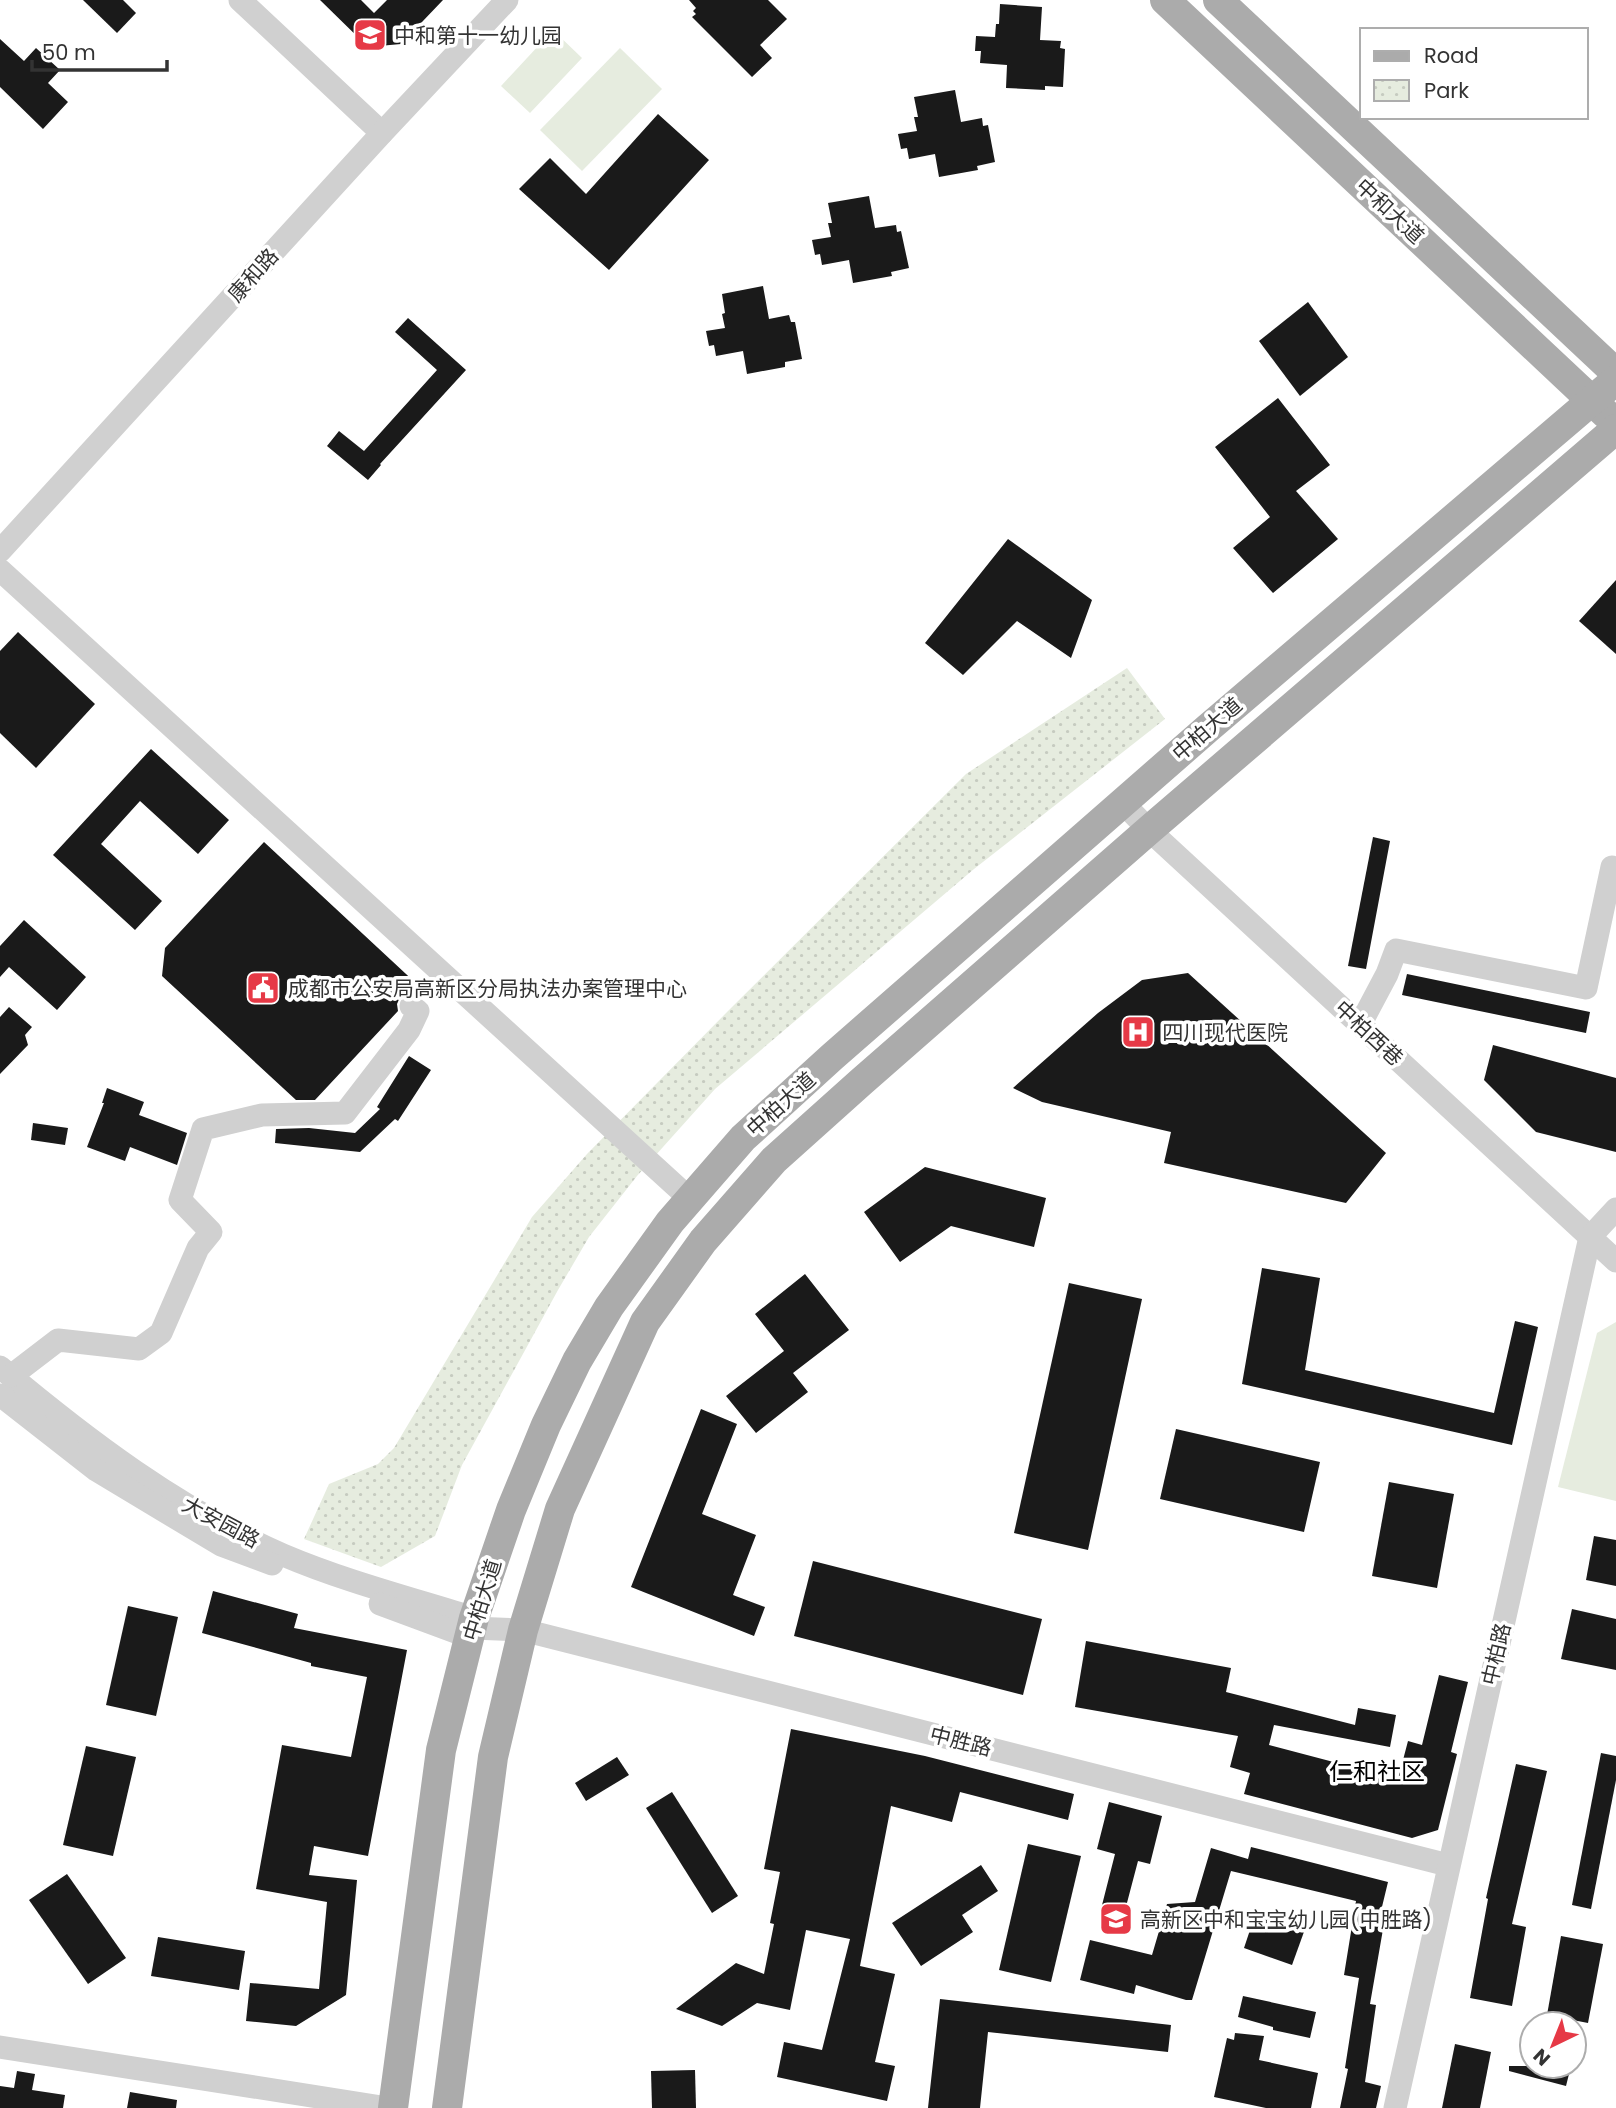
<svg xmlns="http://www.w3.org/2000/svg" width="1616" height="2108" viewBox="0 0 1616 2108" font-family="Poppins,'Noto Sans SC',sans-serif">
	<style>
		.green { fill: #e6ecdf }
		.park { fill: url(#park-dots) }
		.building { fill: #1a1a1a }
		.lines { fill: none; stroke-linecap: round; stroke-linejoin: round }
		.minor { stroke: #d0d0d0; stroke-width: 23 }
		.major { stroke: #ababab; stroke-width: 30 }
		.labels { text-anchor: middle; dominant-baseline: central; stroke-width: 7; stroke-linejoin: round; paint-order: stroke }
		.poi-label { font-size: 21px; fill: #333; stroke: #fff; text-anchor: start }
		.street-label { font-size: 21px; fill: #333; stroke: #fff }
		.quarter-label { font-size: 24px; fill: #000; stroke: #fff }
	</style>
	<defs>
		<pattern id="park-dots" width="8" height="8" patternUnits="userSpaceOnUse" patternTransform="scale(1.75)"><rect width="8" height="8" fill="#e6ecdf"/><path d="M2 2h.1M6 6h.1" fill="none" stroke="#c6cbc0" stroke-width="1.8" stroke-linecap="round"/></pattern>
	</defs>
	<rect width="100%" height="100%" fill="#fff"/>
	<g class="green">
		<path d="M553,30L582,58L530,113L501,86Z"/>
		<path d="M620,48L662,89L582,171L540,130Z"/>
		<path d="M1616,1322V1501L1558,1487L1597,1333Z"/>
	</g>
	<path class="park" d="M1127,668L1165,719L974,869L715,1089L637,1176L589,1237L558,1290L462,1465L435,1536L381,1567L304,1539L329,1484L378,1464L394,1448L532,1217L587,1154L729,1010L966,774Z"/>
	<g class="building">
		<path d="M83,0H123L136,13L117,33Z"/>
		<path d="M320,0H361L374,13L387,0H443L401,44L368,47Z"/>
		<path d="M689,0H768L787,19L760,45L772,58L752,77L692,17L696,14L693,11L696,8Z"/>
		<path d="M1000,4L1042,7L1040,40L1061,41L1060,48L1065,49L1063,87L1045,86V90L1006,88L1007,65L980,63L981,51H975L976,36L995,37L996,24H999Z"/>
		<path d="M0,39L24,61L36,48L60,70L48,83L68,102L43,129L0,87Z"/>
		<path d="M955,90L961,122L982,118L983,126L988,125L995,162L977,166L978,170L939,177L935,154L909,159L907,148L901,149L898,134L917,131L914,117H918L914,97Z"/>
		<path d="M658,114L709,160L609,270L519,189L550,158L586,194Z"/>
		<path d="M869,196L875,228L896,225L897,232L901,231L909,268L891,272L892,276L853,283L849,260L822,265L820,254L815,255L812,240L831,237L828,223H832L828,203Z"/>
		<path d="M763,286L769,319L789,315L791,322H795L802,359L785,362V367L747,374L743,351L716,356L714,345L709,346L706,331L725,328L722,314L725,313L722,294Z"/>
		<path d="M1308,302L1348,357L1300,396L1259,341Z"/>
		<path d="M408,318L466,370L380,464L381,465L368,480L327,446L339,431L364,451L437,370L395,332Z"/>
		<path d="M1278,398L1330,465L1296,491L1338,539L1273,593L1233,548L1270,517L1215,447Z"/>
		<path d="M1008,539L1092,600L1071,658L1017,621L963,675L925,643Z"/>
		<path d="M1616,580V654L1579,621Z"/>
		<path d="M18,632L95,704L36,768L0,733V651Z"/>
		<path d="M151,749L229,820L198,854L140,801L101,844L162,901L135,930L53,855Z"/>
		<path d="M1373,837L1390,841L1366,969L1348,966Z"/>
		<path d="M264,842L420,987L415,993H406L400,997L397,1004L398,1011L315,1100H296L162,976L165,948Z"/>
		<path d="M24,920L86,977L57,1010L9,967L0,977V946Z"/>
		<path d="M1188,973L1386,1153L1346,1203L1164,1163L1171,1132L1042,1102L1013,1088L1098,1013L1142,980Z"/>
		<path d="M1407,974L1590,1012L1586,1033L1402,995Z"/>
		<path d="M9,1007L32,1027L25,1035L28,1045L0,1074V1017Z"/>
		<path d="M1493,1045L1616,1078V1152L1536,1132L1484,1080Z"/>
		<path d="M409,1056L431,1070L398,1121L395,1119L360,1152L275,1143L276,1129L309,1128L355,1133L380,1109L377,1107Z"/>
		<path d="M107,1088L144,1102L139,1115L187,1133L177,1165L130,1147L125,1161L87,1147L104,1103H102Z"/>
		<path d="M33,1123L68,1128L65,1145L31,1140Z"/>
		<path d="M925,1167L1046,1198L1034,1247L951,1226L900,1262L864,1212Z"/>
		<path d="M1262,1268L1320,1278L1305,1370L1494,1413L1515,1321L1538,1327L1512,1445L1242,1384Z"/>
		<path d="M805,1274L849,1330L793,1373L808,1392L756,1433L726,1396L784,1351L755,1314Z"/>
		<path d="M1069,1283L1142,1299L1088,1550L1014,1533Z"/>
		<path d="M701,1409L737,1424L702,1514L756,1535L733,1595L765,1607L754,1636L631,1587Z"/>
		<path d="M1176,1429L1320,1462L1304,1532L1160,1499Z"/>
		<path d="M1389,1482L1454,1494L1437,1588L1372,1576Z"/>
		<path d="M1594,1536L1616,1540V1586L1586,1580Z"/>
		<path d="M813,1561L1042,1619L1023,1695L794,1636Z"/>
		<path d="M213,1591L298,1614L294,1628L407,1650L368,1856L314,1846L309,1875L357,1880L346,1995L296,2026L246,2021L250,1983L319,1989L327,1902L256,1889L282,1745L351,1757L367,1677L311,1666V1663L202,1633Z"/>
		<path d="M128,1606L178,1617L156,1716L106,1705Z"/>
		<path d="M1572,1609L1616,1619V1670L1561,1659Z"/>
		<path d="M1086,1641L1231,1668L1226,1692L1355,1725L1358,1708L1396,1715L1390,1747L1274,1725L1269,1745L1398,1779L1408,1741L1422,1745L1439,1675L1468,1682L1451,1752L1457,1754L1438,1830L1412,1838L1244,1794L1250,1773L1230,1767L1238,1736L1075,1707Z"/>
		<path d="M791,1729L925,1756L1074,1794L1068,1820L960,1792L952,1822L891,1806L860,1966L895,1974L875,2062L895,2066L887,2101L777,2077L784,2042L822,2050L850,1939L806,1930L790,2010L757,2003L722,2026L676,2009L736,1963L764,1974L774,1924L770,1923L780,1872L764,1869Z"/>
		<path d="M86,1746L136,1757L113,1856L63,1845Z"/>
		<path d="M1601,1753L1616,1756V1780L1591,1909L1572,1905Z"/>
		<path d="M617,1757L629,1775L586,1801L575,1783Z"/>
		<path d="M1516,1764L1547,1771L1512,1924L1526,1927L1512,2006L1470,1998L1488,1899L1486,1898Z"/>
		<path d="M672,1792L738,1896L712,1913L646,1808Z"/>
		<path d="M1109,1802L1162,1816L1150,1864L1138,1861L1123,1918L1100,1913L1115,1854L1097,1849Z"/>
		<path d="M1028,1844L1081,1856L1051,1982L999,1970Z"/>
		<path d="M1251,1847L1388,1882L1381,1911L1386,1912L1370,2004L1376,2005L1365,2082L1381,2086L1376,2108H1340L1348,2069L1345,2068L1359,1978L1344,1975L1356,1901L1231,1871L1192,2000H1186L1136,1985L1134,1994L1080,1980L1090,1940L1152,1955L1167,1904L1195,1902L1211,1848L1248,1859Z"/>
		<path d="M981,1865L998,1891L962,1915L973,1932L921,1966L892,1923Z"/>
		<path d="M67,1874L126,1958L88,1984L29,1900Z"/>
		<path d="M1256,1912L1305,1929L1292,1965L1244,1948Z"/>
		<path d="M1561,1936L1603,1944L1588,2023L1547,2015Z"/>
		<path d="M158,1937L245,1951L239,1990L151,1976Z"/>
		<path d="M1243,1996L1316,2012L1310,2038L1273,2030V2027L1238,2017Z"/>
		<path d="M940,1999L1171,2025L1168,2052L988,2032L980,2108H928Z"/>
		<path d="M1235,2033L1264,2036L1259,2060L1318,2073L1311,2108H1266L1214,2097L1227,2038L1234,2040Z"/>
		<path d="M1455,2044L1491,2052L1480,2108H1442Z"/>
		<path d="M1509,2066H1571L1566,2086L1509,2071Z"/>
		<path d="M695,2070L696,2108H652L651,2071Z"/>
		<path d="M17,2071L35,2074L32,2090L65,2095L63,2108H0V2086L14,2088Z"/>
		<path d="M130,2092L177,2100L176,2108H127Z"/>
	</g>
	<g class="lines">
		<g class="minor">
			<path d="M240,0L382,133"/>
			<path d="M0,551L382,133L507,0"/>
			<path d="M0,570L690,1199"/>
			<path d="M1123,803L1149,830L1616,1261"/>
			<path d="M1360,1025L1387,974L1396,950L1586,988L1612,867"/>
			<path d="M0,1367C87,1440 178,1509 283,1555C344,1581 410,1598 474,1618"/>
			<path d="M11,1376L58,1340L139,1349L161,1333L198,1248L211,1232L180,1200L203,1129L262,1115L345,1113L409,1030L418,1011L411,1006"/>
			<path d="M0,1395L96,1470L221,1545L272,1564"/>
			<path d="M380,1604L469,1637"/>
			<path d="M472,1628L523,1630L1448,1865"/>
			<path d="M0,2047L388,2108"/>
			<path d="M1395,2108L1590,1237L1616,1209"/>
		</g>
		<g class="major">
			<path d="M1165,0L1606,414"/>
			<path d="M1218,0L1616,373"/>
			<path d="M393,2108L441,1750L474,1618L511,1510L546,1425L577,1361L609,1307L670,1222L743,1138L832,1057L1207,729L1616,380"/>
			<path d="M447,2108L493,1757L523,1630L560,1509L645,1322L703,1241L774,1160L861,1082L1149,830L1616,429"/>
		</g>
	</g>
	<defs>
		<symbol id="school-square" viewBox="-11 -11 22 22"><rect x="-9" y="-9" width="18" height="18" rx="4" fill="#e63946" stroke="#fff"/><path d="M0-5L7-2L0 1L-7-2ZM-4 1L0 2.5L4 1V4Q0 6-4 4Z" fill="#fff"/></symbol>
		<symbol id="civic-square" viewBox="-11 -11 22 22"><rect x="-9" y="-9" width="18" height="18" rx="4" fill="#e63946" stroke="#fff"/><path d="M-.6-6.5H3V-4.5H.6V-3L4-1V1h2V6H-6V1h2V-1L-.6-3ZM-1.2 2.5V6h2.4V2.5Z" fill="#fff"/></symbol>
		<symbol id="hospital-square" viewBox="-11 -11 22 22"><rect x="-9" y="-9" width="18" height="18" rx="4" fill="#e63946" stroke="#fff"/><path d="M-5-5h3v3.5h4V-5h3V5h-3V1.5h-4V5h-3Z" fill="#fff"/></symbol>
	</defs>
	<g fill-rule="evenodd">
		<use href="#school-square" x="351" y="16" width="38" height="38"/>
		<use href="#civic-square" x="244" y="969" width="38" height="38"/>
		<use href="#hospital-square" x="1119" y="1013" width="38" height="38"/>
		<use href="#school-square" x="1097" y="1900" width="38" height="38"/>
	</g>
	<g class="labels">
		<g class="poi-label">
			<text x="394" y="35">中和第十一幼儿园</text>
			<text x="288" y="988">成都市公安局高新区分局执法办案管理中心</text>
			<text x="1162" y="1032">四川现代医院</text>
			<text x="1140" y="1919">高新区中和宝宝幼儿园(中胜路)</text>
		</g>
		<g class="street-label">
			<text transform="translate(1390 211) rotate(43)">中和大道</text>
			<text transform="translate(253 275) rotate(-48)">康和路</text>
			<text transform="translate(1207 729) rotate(-41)">中柏大道</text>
			<text transform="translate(1369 1033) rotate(43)">中柏西巷</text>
			<text transform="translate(781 1104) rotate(-42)">中柏大道</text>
			<text transform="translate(221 1522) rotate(28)">大安园路</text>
			<text transform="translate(482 1600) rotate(-73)">中柏大道</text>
			<text transform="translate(1496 1654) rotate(-77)">中柏路</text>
			<text transform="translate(961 1741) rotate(14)">中胜路</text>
		</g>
		<g class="quarter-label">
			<text x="1377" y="1771">仁和社区</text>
		</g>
	</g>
	<rect x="1360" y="28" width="228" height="91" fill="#ffffff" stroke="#adadad" stroke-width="2"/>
	<rect x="1374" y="51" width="35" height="10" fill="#ababab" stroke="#adadad" stroke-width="2"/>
	<text x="1424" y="63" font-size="21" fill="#333333">Road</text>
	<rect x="1374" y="80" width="35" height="21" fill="url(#park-dots)" stroke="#adadad" stroke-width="2"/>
	<text x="1424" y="98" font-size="21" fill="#333333">Park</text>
	<g transform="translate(1553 2045) rotate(223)"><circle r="33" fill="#ffffff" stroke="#adadad" stroke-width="2"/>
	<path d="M0-5L12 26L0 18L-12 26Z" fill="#e63946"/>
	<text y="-10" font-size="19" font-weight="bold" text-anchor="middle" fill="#333333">N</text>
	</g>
	<path d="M32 60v10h135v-10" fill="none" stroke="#333333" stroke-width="3.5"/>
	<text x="42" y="60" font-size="21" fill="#333333" stroke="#ffffff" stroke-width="5" paint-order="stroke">50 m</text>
</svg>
